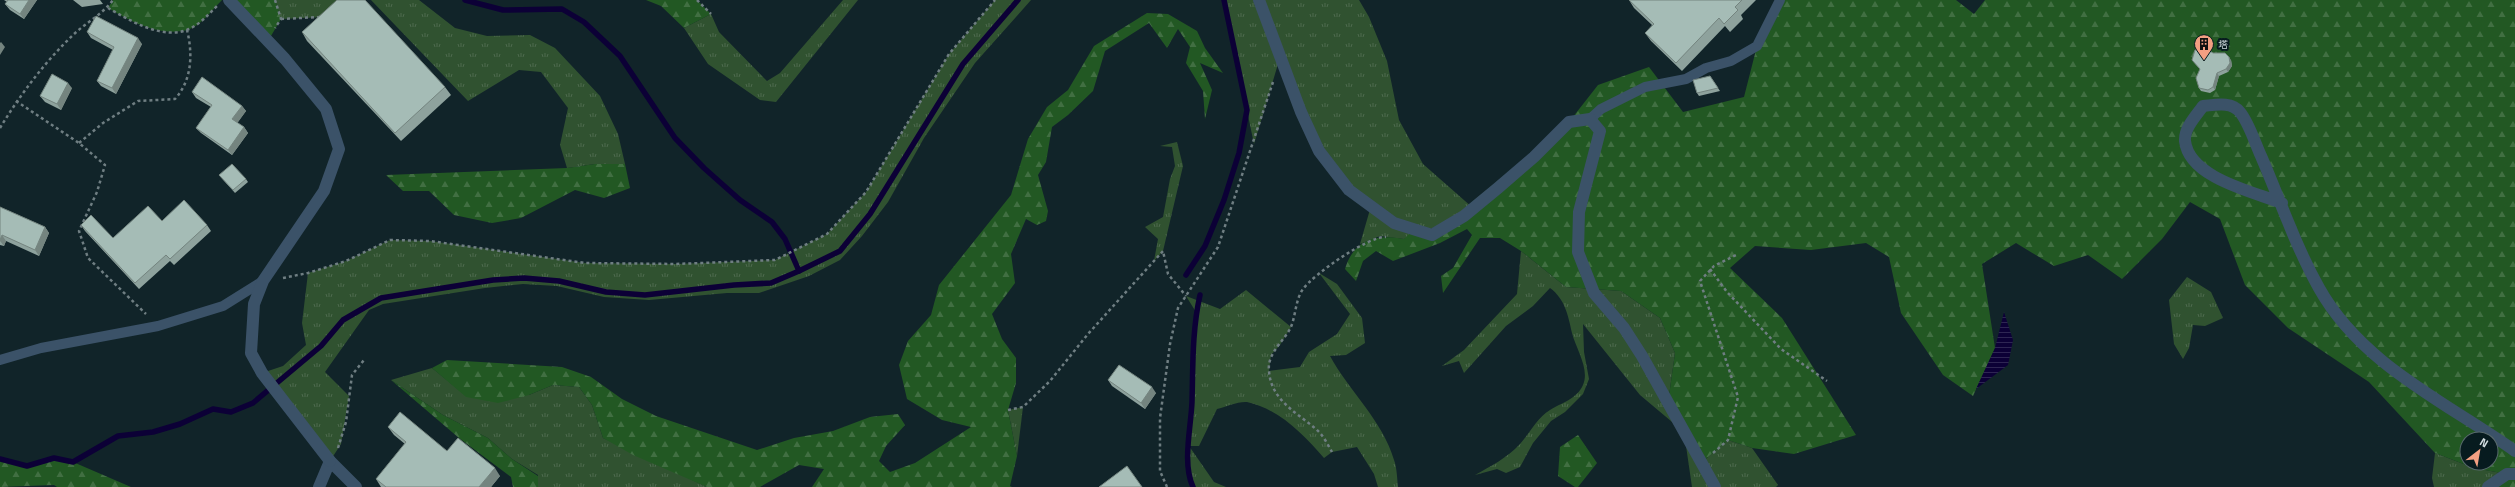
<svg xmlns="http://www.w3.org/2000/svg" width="2515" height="487" viewBox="0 0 2515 487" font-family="'Titillium Web','Noto Sans SC',sans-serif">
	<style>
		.grass { fill: url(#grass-tufts) }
		.forest { fill: url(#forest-firs); fill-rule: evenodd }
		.water { fill: url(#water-rules) }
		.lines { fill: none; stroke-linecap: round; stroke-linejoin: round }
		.stream { stroke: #0c0036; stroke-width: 5.5 }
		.path { stroke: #6f7e82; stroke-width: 2.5; stroke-dasharray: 3 3; stroke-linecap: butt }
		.service { stroke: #3b5268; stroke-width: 10 }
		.minor { stroke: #3b5268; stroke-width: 12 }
		.tertiary { stroke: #3b5268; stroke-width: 12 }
		.wall { fill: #8ea29d }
		.shaded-wall { fill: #74847f }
		.building { fill: #a5bcb6; stroke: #74847f }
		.labels { text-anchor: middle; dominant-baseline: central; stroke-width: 4; stroke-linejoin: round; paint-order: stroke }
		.poi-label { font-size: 10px; fill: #d0dbde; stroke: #071b1f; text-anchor: start }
	</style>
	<defs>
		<pattern id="grass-tufts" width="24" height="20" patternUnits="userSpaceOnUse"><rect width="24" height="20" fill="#305230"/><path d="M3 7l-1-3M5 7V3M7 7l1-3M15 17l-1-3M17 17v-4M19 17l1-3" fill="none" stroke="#4d6a4e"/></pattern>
		<pattern id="forest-firs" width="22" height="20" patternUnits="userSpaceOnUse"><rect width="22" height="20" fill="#225823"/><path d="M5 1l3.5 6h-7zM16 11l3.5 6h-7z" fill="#416f42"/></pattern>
		<pattern id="water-rules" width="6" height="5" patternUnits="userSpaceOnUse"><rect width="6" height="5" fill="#0c0036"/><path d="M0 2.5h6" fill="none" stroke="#2e2553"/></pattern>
	</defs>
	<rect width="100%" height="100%" fill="#112429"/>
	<g class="grass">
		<path d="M275,0H345L326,17L281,19Z"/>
		<path d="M371,0H419L455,28L487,36L530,35L555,48L600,96L618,134L625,164H595L567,168L560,145L568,108L541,72L519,70L468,101Z"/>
		<path d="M843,0H858L776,102L760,100L708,64L684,28L711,14L719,32L767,81L780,73Z"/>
		<path d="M995,0H1031L975,63L924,138L888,202L862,236L840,260L809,276L759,293H727L649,300L604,297L557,286L523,284L485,288L383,304L369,310L325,372L349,396L341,444L330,461L262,373L283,366L306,345L302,323L308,273L346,261L390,240L430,241L585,263L676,264L775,260L827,234L866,192L949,54Z"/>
		<path d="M1224,0H1359L1369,17L1387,61L1399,120L1423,164L1473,208L1464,216L1404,239L1380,236L1360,244L1371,206L1319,151L1281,54L1254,144Z"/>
		<path d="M1177,142L1183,166L1163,251L1154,261L1158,239L1145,227L1163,217L1170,179L1175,166L1172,147L1160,146Z"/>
		<path d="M1521,251L1566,287L1621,291L1660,318L1675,353L1668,403L1701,463L1728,440L1752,448L1778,485L1776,487H1692L1684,432L1640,395L1583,324L1584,352L1589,379L1583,394L1565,412L1551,421L1533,443L1520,467L1506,473L1497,469L1475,475C1491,466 1507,458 1520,444C1530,433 1537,418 1550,410C1561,403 1577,399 1583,385C1590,369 1576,349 1572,333C1568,315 1565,299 1550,288L1533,306L1506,326L1464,373L1459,361L1442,366L1464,350L1517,294Z"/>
		<path d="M1319,273L1337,284L1362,318L1365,343L1346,355L1330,356C1349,391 1383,421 1394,460C1397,468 1397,478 1398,487H1378L1374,474L1357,447L1332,452L1324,458C1303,434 1279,409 1247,402C1239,401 1225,407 1217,409L1199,446H1189L1214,482L1226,487H1193L1189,479V446L1196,312L1186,296L1220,309L1246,290L1291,327L1280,345L1271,355L1269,371L1300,367L1309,352L1337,334L1350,314Z"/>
		<path d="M2187,277L2211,292L2223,318L2205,326L2193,325L2189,348L2183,359L2174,344L2169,300Z"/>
		<path d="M432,368L466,396L529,395L553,385L579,387L592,405L603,438L707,487H538V475L512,459L488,438L443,415L391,380Z"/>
		<path d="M1023,407L1017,456L1008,410Z"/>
		<path d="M2435,453L2474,468L2507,474L2488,487H2434L2432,478Z"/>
	</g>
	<g class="forest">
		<path d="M113,0H222C212,10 201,26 187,30C159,37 130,21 108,8Z"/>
		<path d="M229,0H275L281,19L268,41Z"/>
		<path d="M646,0H697L711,14L684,28L661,6Z"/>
		<path d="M1780,0H1956L1974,14L1985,0H2515V487H2488L2507,474L2474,468L2435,453L2369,382L2288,328L2245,285L2220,219L2190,202L2162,239L2122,279L2088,255L2054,266L2016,243L1982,264L1995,348L1973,396L1943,375L1901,313L1889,257L1866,243L1811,250L1755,246L1730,268L1782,318L1856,435L1794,454L1752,448L1728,440L1701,463L1668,403L1675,353L1660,318L1621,291L1566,287L1521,251L1500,238H1480L1443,293L1441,276L1453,268L1472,235L1467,229L1440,243L1393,261L1376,251L1363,261L1356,281L1345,269C1354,239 1376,234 1404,239L1414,229L1432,235L1569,122L1598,85L1649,67L1683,112L1744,97L1757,46ZM2467,439H2491V463H2467Z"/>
		<path d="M1147,13L1168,14L1197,31L1205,48L1223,73L1200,63L1212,90L1205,119L1203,91L1186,63L1190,47L1178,29L1167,48L1149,23L1105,51L1093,91L1068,115L1052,127L1046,162L1038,175L1048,211L1046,221L1037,225L1026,219L1011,254L1015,283L992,314L1002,339L1016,358V383L1008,410L1017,456L1010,486L1012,487H812L824,469L799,465L760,487H707L633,455L603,438L592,405L579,387L553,385L529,395L498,403L466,397L432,368L447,360L562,367L591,377L622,399L656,416L757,450L794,438L833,431L870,417L898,414L905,425L886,446L879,461L890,472L915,463L971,427L942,420L907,399L899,365L908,341L931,315L939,285L1011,195L1028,139L1047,107L1068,90L1094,46Z"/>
		<path d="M595,164H625L630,188L604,198L575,190L521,218L492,223L454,215L429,191H403L386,175L567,168Z"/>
		<path d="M391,380L443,415L488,438L512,459L538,476V487H513L511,477L459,438Z"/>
		<path d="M1578,435L1597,463L1578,487H1575L1558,476L1560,447Z"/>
		<path d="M54,458L73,462L131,487H57L54,485L0,487V459L27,466Z"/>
	</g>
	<path class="water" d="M2004,312L2013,340L2008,365L1976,389L1995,348Z"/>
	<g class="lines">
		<g class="stream">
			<path d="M465,0L503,10L562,9L584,22L620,56L675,138L704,168L740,200L772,222L785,239L799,271"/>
			<path d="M1186,275L1205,246L1224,200L1239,153L1247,110L1224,0"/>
			<path d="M0,459L27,466L54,458L73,462L118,436L153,432L180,424L213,409L231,412L253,403L321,346L343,320L381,298L493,280L524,278L559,281L606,292L645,295L734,285L771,283L799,271L840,251L870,214L963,64L1018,0"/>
			<path d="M1193,487C1182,463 1191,428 1192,402C1193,366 1192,331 1200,295"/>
		</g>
		<g class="path">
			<path d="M275,0L281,19L275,28"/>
			<path d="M697,0L711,14"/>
			<path d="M108,8C129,20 163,41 189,29C200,24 208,15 217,6"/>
			<path d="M281,19L320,17"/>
			<path d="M16,101L79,143L105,165L97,192L79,231L88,258L146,314"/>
			<path d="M0,128C20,95 44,63 72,36C85,23 102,15 113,0"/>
			<path d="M79,143L103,123L138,101L175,99C192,80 193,54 187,30"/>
			<path d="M1710,269L1727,292L1781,349L1827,381"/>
			<path d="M283,278L308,273L346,261L390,240L430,241L585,263L676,264L775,260L827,234L866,192L949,54L995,0"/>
			<path d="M1008,410L1023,407L1050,381L1088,334L1163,251L1168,274L1186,296"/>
			<path d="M338,448L346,422L352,375L364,360"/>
			<path d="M1332,452C1328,445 1323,435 1317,430C1298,413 1271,401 1269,371C1267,354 1282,343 1290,329C1296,317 1295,300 1303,289C1314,274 1368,236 1386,237"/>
			<path d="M1713,453L1728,440L1738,397L1700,281L1714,266L1736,255"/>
			<path d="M1167,487L1160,471V418L1170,344L1178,308L1218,247L1273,82"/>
		</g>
		<g class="service">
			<path d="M1590,119L1601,109L1645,87L1686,79L1706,68L1731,61L1757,46L1780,0"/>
			<path d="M0,360L41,348L158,326L223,306L263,281"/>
		</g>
		<g class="minor">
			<path d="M1259,0L1301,112L1319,151L1349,190L1394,223L1432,235L1464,216L1498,188L1534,157L1569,122L1590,119L1600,131L1579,212L1578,252L1594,293L1624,328L1642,356L1715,487"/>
			<path d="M2282,203C2254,192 2189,178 2185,141C2184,128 2196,116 2203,106C2215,105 2231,101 2240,112C2249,123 2255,143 2261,156C2280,200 2296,247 2319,288C2362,365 2446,402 2515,451"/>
			<path d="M319,487L330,461L356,487"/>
		</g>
		<g class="tertiary">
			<path d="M229,0L285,59L326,109L339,149L324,191L263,281L254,304L251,353L262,373L330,461"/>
			<path d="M2488,487L2507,474H2515"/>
		</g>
	</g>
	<g class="wall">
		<path d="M4,0H37L24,19L10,10L5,4L7,2Z"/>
		<path d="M73,0H100L103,4L82,7Z"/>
		<path d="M1629,0H1756L1741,15L1743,19L1730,32L1725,26L1682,71L1651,41L1645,33L1652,25L1634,8Z"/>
		<path d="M87,32L142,44L116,94L101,86L97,81L113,50L91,38Z"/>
		<path d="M302,32L445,87L451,95L401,141L307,41Z"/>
		<path d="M2213,53L2231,60L2232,66L2228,72L2219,76L2215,90L2210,93L2201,91L2199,88L2200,69L2192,60Z"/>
		<path d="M1710,76L1720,91L1699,96L1697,93Z"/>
		<path d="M72,88L61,110L45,102L40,96Z"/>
		<path d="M192,92L242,106L246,111L237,123L244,127L248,133L232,155L201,133L196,128L211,107L196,98Z"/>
		<path d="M219,175L246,179L248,182L235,193Z"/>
		<path d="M0,207L45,227L49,233L39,256L6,241L4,246L0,245Z"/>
		<path d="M162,221L207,225L211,231L174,265L170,261L139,289L85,231L81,225L113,238Z"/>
		<path d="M1108,380L1156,393L1145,409L1112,386Z"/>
		<path d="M388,427L447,451L500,476L491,487H381L376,479L405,444L394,435Z"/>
	</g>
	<g class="shaded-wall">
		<path d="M29,0H37L24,19L20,14Z"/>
		<path d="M138,38L142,44L116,94L112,88Z"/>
		<path d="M1,42L5,47L0,55V43Z"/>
		<path d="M2229,57L2231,60L2232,66L2228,72L2226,69Z"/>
		<path d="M2217,73L2219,76L2215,90L2213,87Z"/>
		<path d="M68,83L72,88L61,110L57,104Z"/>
		<path d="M242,106L246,111L236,125L232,119Z"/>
		<path d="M244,127L248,133L232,155L228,150Z"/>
		<path d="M45,227L49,233L39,256L35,250Z"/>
		<path d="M2,235L6,241L4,246L0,241V240Z"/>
		<path d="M1152,387L1156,393L1145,409L1141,403Z"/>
		<path d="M495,468L500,476L491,487H479Z"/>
	</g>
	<g class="building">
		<path d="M8,0H29L20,14L5,4Z"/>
		<path d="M337,0H365L445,87L395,133L302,32Z"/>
		<path d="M1629,0H1742L1735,7L1738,10L1724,24L1719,18L1676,63L1645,33L1654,24Z"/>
		<path d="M96,16L138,38L112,88L97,81L114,47L87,32Z"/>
		<path d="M2204,47L2213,53H2225L2229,57L2230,63L2226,69L2217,73L2213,87L2208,90L2199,88L2196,78L2200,69L2192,60L2195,50Z"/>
		<path d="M52,74L68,83L57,104L40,96Z"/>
		<path d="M1710,76L1718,88L1697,93L1693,80Z"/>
		<path d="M202,77L242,106L232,119L244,127L228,150L196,128L212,105L192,92Z"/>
		<path d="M232,164L246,179L233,190L219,175Z"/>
		<path d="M184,200L207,225L170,259L166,255L135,283L81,225L91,215L113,238L148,206L162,221Z"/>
		<path d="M0,207L45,227L35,250L2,235L0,240Z"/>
		<path d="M1119,365L1152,387L1141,403L1108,380Z"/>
		<path d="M400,412L447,451L458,438L495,468L479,487H386L376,479L406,442L388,427Z"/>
		<path d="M1127,466L1142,487H1099Z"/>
	</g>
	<defs>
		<symbol id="building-pin" viewBox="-11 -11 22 30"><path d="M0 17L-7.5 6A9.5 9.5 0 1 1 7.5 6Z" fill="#f39f82" stroke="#071b1f"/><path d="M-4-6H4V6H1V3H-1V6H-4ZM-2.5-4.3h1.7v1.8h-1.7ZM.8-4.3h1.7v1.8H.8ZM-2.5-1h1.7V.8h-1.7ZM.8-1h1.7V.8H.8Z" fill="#111"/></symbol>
	</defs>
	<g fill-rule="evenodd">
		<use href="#building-pin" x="2193" y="33" width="22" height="30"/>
	</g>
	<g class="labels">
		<g class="poi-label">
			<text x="2218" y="44">塔</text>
		</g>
	</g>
	<g transform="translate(2479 451) rotate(31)"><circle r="19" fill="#071b1f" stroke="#57686b"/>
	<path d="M0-3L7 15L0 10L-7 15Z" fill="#f39f82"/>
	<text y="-6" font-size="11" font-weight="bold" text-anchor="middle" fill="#d0dbde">N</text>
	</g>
</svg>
